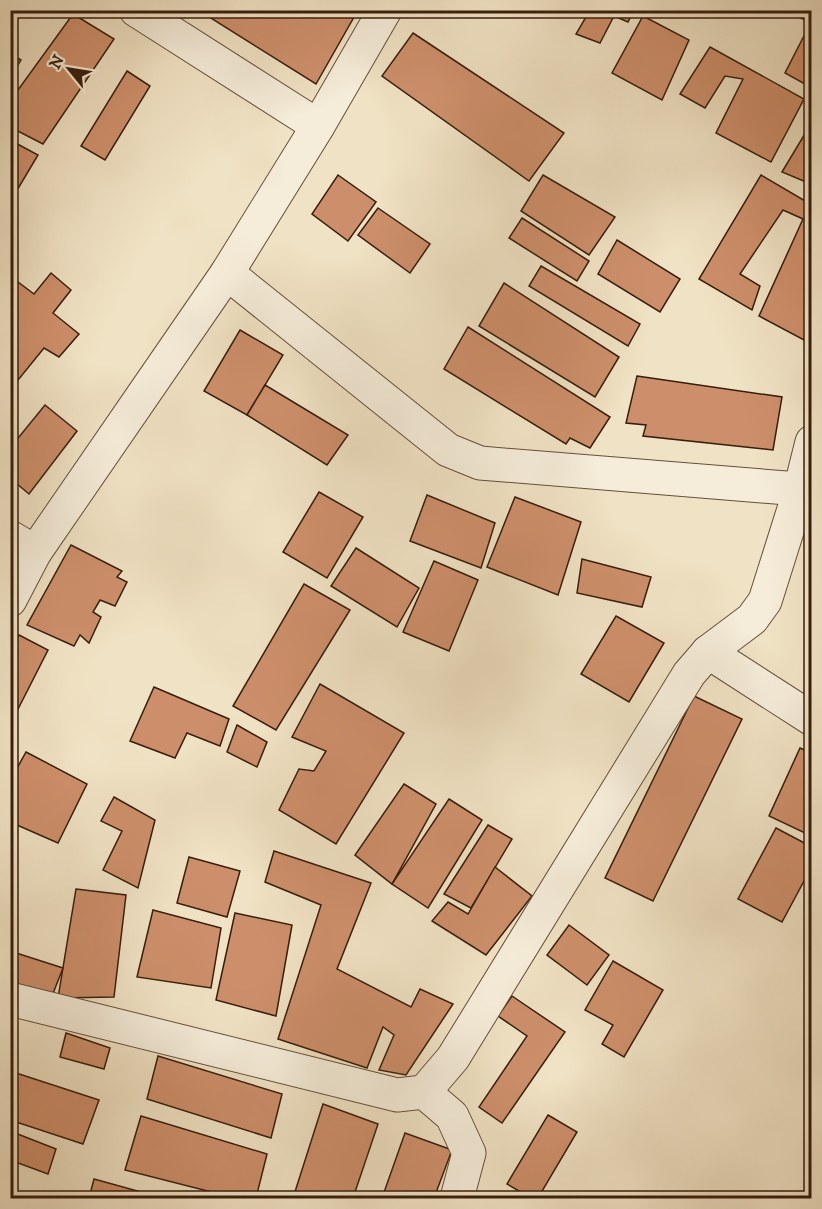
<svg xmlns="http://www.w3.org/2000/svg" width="822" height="1209" viewBox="0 0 822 1209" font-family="'IM FELL DW Pica',serif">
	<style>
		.building { fill: #cd8f6b; stroke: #371e0c; stroke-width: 1.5 }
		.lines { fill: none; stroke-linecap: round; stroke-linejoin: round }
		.street-casing { stroke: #654f3a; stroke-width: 35 }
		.street { stroke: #f5ecd9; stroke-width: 33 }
	</style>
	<rect width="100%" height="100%" fill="#f0e2c4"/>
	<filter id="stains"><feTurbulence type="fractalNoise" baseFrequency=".00333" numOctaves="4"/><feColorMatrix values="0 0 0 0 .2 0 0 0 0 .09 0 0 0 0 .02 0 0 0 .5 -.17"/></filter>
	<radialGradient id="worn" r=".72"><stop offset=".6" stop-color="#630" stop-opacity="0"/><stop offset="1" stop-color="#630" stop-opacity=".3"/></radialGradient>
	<g class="building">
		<path d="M198,10H358L316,84Z"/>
		<path d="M590,10H634L628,22L614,16L600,43L576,34Z"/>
		<path d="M783,10H812V23Z"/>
		<path d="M73,14L114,39L43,144L10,127V101Z"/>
		<path d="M643,16L689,40L662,100L612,73Z"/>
		<path d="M808,28L812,30V88L785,73Z"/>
		<path d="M413,33L564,133L529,181L382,76Z"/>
		<path d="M710,47L804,99L771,162L716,133L743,79L725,76L705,108L680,94Z"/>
		<path d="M10,53L21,60L10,77Z"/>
		<path d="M127,71L150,86L105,160L81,146Z"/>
		<path d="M812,122V171L806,182L782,172Z"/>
		<path d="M10,140L38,155L10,202Z"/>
		<path d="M338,175L376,202L348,241L312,214Z"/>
		<path d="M543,175L615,217L589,255L521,211Z"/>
		<path d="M761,175L812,205V324L804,340L759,316L803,219L783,210L740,274L760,286L752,310L699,279Z"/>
		<path d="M378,208L430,244L410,273L358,235Z"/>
		<path d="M522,218L589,261L577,281L509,238Z"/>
		<path d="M617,240L680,279L660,312L598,274Z"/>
		<path d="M541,266L640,324L628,346L529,286Z"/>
		<path d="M51,273L71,290L53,313L79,334L59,357L44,348L10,390V276L34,294Z"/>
		<path d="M504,283L619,357L595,397L479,326Z"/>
		<path d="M468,327L610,417L590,448L570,438L566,444L444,369Z"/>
		<path d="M240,330L283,355L247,415L204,391Z"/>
		<path d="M637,376L782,397L773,450L643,436L646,425L626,423Z"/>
		<path d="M265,385L348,435L327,465L247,415Z"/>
		<path d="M45,405L77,431L29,494L10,478V448Z"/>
		<path d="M319,492L363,517L327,578L283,552Z"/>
		<path d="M427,495L495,523L481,568L410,541Z"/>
		<path d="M515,497L581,522L558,595L487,567Z"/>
		<path d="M71,545L122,571L117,577L127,582L115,606L100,600L93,612L101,617L89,643L80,635L74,646L27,625Z"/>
		<path d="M356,548L419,588L397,627L331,586Z"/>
		<path d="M582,559L651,577L642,607L577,593Z"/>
		<path d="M434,561L478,580L449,651L403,632Z"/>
		<path d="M304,584L350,610L276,730L233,706Z"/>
		<path d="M616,616L664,643L629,702L581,674Z"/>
		<path d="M19,635L48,650L15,715L10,712V651Z"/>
		<path d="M320,684L404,733L336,844L279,810L299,769L314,771L326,751L292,737Z"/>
		<path d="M154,687L229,719L220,746L187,733L175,758L130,741Z"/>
		<path d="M694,696L742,719L653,901L605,878Z"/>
		<path d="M237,725L267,742L257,767L227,752Z"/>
		<path d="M800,748L812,753V820L805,833L769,816Z"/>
		<path d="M26,752L87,784L58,843L10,822V781Z"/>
		<path d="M404,784L436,804L392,884L355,855Z"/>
		<path d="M114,797L155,820L138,888L103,870L122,831L101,821Z"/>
		<path d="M449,799L482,820L428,908L392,884Z"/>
		<path d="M488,825L512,839L471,908L444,894Z"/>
		<path d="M776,828L812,847V866L782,922L738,899Z"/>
		<path d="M274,851L371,883L337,969L411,1007L420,989L453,1004L406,1075L379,1070L394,1035L383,1027L367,1068L278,1039L321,905L265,882Z"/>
		<path d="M189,857L240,871L227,917L177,903Z"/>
		<path d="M495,867L532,896L486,955L432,921L448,902L468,914Z"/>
		<path d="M76,889L126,895L114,997L58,998Z"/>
		<path d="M153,910L221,928L211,988L137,977Z"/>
		<path d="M235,913L292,925L276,1016L216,1000Z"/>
		<path d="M569,925L609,955L587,985L547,955Z"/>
		<path d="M10,951L63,968L52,996L10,986Z"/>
		<path d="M613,961L663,990L624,1057L602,1044L613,1025L585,1010Z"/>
		<path d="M512,996L565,1032L502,1123L479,1107L527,1036L498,1016Z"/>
		<path d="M66,1033L110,1048L104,1069L60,1057Z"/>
		<path d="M158,1056L282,1094L271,1138L147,1099Z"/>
		<path d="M10,1071L99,1100L83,1144L10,1120Z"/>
		<path d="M323,1104L378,1124L353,1198H293Z"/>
		<path d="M548,1115L577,1132L538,1198H531L507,1184Z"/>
		<path d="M141,1116L267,1154L256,1198H235L125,1170Z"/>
		<path d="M10,1131L56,1149L48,1174L10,1160Z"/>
		<path d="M405,1133L452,1150L434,1198H382Z"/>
		<path d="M94,1179L152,1195L151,1198H89Z"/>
	</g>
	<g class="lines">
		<defs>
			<g id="street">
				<path d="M136,10L318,126"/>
				<path d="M227,273L448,450L480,463L812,490"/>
				<path d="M10,537L35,552"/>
				<path d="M10,600L35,552L227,273L318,126L385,10"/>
				<path d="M708,652L812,719"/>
				<path d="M10,999L397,1095L424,1092L453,1058L689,674L708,652L752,619L765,601L800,490L812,442"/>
				<path d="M424,1092L452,1116L469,1153L457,1198"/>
			</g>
		</defs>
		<use href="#street" class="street-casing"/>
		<use href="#street" class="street"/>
	</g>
	<rect width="822" height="1209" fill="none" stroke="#f0e2c4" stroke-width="36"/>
	<rect x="12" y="12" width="798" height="1185" fill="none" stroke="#371e0c" stroke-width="3"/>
	<rect x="18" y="18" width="786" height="1173" fill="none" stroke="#371e0c" stroke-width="1.5"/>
	<g transform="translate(69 69) rotate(300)" stroke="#f5ecd9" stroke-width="4.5" paint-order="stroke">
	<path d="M0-4.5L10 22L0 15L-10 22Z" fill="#371e0c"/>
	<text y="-9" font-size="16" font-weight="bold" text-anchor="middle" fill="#371e0c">N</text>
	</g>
	<rect width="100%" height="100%" filter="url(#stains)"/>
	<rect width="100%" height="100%" fill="url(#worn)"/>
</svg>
